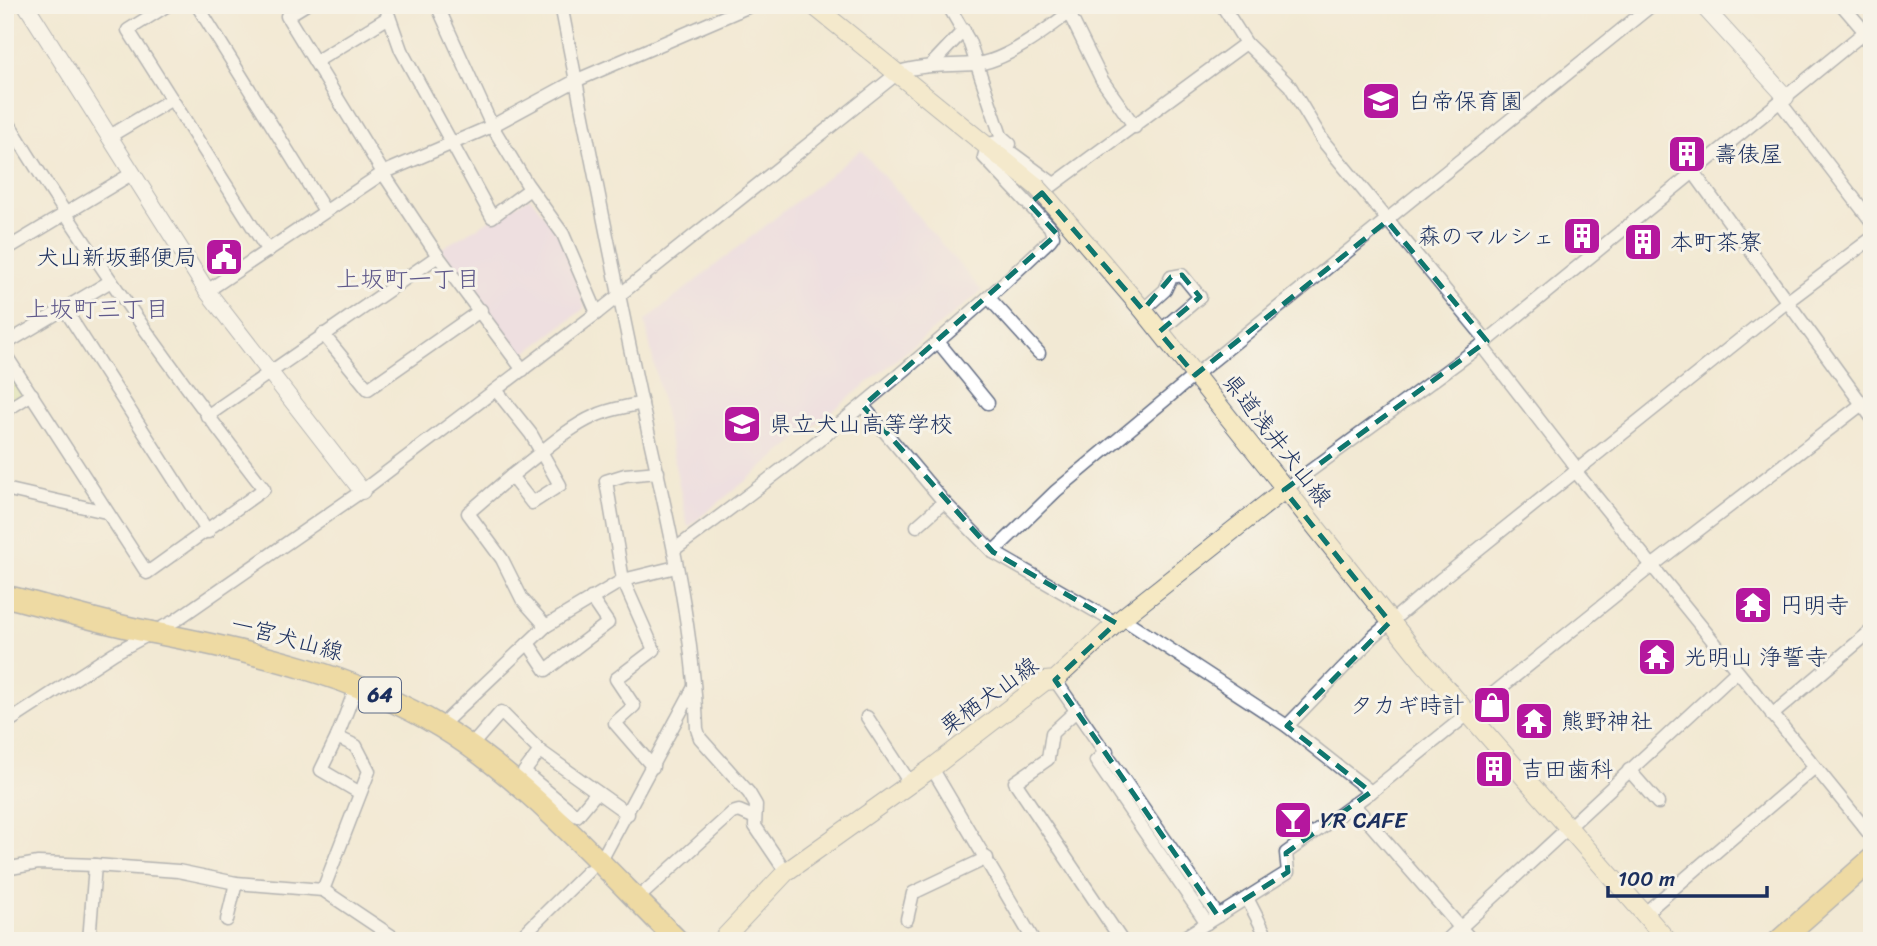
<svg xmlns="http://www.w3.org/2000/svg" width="1877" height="946" viewBox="0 0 1877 946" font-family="Sriracha,'Klee One',sans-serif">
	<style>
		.built { fill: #e8d2ef }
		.green { fill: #bbd479; stroke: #6b826c; stroke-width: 2 }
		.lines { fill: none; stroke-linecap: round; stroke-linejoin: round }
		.minor-casing { stroke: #667087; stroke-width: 15 }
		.tertiary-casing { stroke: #667087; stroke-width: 18 }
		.secondary-casing { stroke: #667087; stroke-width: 20 }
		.primary-casing { stroke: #667087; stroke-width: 24 }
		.minor { stroke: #fff; stroke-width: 12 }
		.tertiary { stroke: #fff; stroke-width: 16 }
		.secondary { stroke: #f6e9c3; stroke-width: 18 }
		.primary { stroke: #e9c769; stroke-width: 21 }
		.secondary-bridge-casing { stroke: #667087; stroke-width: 20; stroke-linecap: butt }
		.secondary-bridge { stroke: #f6e9c3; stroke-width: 18 }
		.marked { fill: none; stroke: #0f766e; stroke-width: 5; stroke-dasharray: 14 9; stroke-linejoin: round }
		.labels { text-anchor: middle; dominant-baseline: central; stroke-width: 6; stroke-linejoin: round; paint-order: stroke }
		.shield { fill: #f7f3e8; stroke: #5d6a87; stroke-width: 2 }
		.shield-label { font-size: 21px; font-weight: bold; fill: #1b2f5e }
		.poi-label { font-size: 23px; fill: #1b2f5e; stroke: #f7f3e8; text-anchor: start }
		.street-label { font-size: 23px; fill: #1b2f5e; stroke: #f7f3e8 }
		.neighbourhood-label { font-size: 24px; fill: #605a8b; stroke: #f7f3e8 }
	</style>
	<rect width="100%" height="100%" fill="#f7f3e8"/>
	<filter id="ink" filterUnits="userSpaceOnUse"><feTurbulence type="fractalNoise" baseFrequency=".0143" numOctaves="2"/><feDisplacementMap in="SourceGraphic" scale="14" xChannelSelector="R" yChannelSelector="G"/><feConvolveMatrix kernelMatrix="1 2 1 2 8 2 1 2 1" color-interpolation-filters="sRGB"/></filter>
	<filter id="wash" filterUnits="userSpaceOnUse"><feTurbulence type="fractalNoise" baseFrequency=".00686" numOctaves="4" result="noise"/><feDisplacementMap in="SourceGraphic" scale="28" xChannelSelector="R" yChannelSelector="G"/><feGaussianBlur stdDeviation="1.57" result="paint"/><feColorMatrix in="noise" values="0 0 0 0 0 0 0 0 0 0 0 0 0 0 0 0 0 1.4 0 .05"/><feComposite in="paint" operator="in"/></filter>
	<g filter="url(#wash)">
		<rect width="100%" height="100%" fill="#f2e9d4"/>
		<g class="built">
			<path d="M861,150L982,291L688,527L645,321Z"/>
			<path d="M530,197L564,240L585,308L523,355L440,249Z"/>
		</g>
		<path class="green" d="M5,354L32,394L5,411Z"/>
	</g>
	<g filter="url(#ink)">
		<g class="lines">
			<defs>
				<g id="minor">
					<path d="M168,5L128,30L268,251"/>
					<path d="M197,5L325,211"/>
					<path d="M305,5L287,16L387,179L438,256L523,370"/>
					<path d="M385,5L401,50L492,217L530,189"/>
					<path d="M437,5L492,126L527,184L563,234L597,313"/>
					<path d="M561,5C587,137 613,269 641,400C665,509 693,617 697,729L700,738L749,793L756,805L755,826L786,872"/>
					<path d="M948,5L969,41L1001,136L1010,144"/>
					<path d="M1222,5L1246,43L1290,86L1323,141L1487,341"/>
					<path d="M1842,5L1872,40"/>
					<path d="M1069,13L1102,80L1135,127"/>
					<path d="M315,62L389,17"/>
					<path d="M931,65L964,30"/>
					<path d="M1780,102L1872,222"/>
					<path d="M5,117C83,247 171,369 264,489L147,573L5,354"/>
					<path d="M110,136L172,99"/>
					<path d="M1694,173L1872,418"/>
					<path d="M1049,188L1246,43"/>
					<path d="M5,250L133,173"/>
					<path d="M207,291L383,173L492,126L575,81L752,5"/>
					<path d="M989,298L1039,353"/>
					<path d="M64,308L208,532"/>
					<path d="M1143,310L1165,290L1171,277L1182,275L1200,297L1159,332"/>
					<path d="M323,334L368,389L481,310"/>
					<path d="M939,343L988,403"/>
					<path d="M5,344L111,281"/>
					<path d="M1481,345L1578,470"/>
					<path d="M496,390L531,434L560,485L532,503L511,476C537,457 565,429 595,416C609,409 627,407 642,403"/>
					<path d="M863,406L944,502L993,552L1116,623"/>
					<path d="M5,411L32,394"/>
					<path d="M207,416L438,256"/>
					<path d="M1576,472L1872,837"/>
					<path d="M511,476L468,513L502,559L522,599L546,626"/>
					<path d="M5,489L106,512"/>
					<path d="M1284,490L1487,341L1872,26"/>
					<path d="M917,526L944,502"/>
					<path d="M675,549C807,454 932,352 1050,240L1053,236L1050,227L984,157L988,144L997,142L1054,184"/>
					<path d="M993,552L1056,491L1195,375L1652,5"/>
					<path d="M1122,618L1287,726L1371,792"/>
					<path d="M528,643L546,670L608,623L591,598"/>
					<path d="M1055,680L1218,916"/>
					<path d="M1077,710L1052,733L1048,759L1015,782L1122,941"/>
					<path d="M1772,715L1872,630"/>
					<path d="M867,717L910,783"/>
					<path d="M5,724L114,653L176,620L362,491L597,313L899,72C924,64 948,66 975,64C1007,62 1054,24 1079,5"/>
					<path d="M1287,726L1374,636L1440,580L1788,301L1872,238"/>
					<path d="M442,728L449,718L546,626L623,580L676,567"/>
					<path d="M337,737L321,770L360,793"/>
					<path d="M471,746L501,712L540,751L628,814"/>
					<path d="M540,751L524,772L577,816L597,792"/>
					<path d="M1107,751L1096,761L1207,923"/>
					<path d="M653,767L615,723L634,706L616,679L654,650L623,580L606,481L625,475L658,472"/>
					<path d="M932,768L1034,941"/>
					<path d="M1629,770L1658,803"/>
					<path d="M1353,804L1472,941"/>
					<path d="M604,855L694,687"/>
					<path d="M5,869L38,863L95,865L178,871L236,883L323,890L399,941"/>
					<path d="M323,890L369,771L356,746L337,737L357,685"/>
					<path d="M1247,898L1269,941"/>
					<path d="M636,900L732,813L739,811L753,817"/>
					<path d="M1645,913L1815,767"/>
					<path d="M907,919L913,893L987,858"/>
					<path d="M227,920L236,883"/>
					<path d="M89,941L95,865"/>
					<path d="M517,941L588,871"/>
					<path d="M1178,941L1288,872L1286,853L1371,792L1648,569L1862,404"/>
					<path d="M1446,941L1736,672"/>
				</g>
				<g id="tertiary">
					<path d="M26,5L207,291L362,491"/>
					<path d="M1702,5L1786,97"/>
					<path d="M5,8L9,5"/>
				</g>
				<g id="secondary">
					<path d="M813,5L1036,186"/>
					<path d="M1049,200L1143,310L1423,662L1668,941"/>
					<path d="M721,941L786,872L932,768L1045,681L1055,680L1122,618L1284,490"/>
				</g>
				<g id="primary">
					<path d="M5,596C55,608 105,624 155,633C253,652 355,675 441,727C525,778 607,871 678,941"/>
					<path d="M1779,941L1872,859"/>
				</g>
			</defs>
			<use href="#minor" class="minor-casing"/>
			<use href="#tertiary" class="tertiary-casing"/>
			<use href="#secondary" class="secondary-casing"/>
			<use href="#primary" class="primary-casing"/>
			<use href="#minor" class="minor"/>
			<use href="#tertiary" class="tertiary"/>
			<use href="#secondary" class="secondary"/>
			<use href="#primary" class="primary"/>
			<defs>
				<path id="secondary-bridge" d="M1036,186L1049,200"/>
			</defs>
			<use href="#secondary-bridge" class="secondary-bridge-casing"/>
			<use href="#secondary-bridge" class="secondary-bridge"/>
		</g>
	</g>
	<path d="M0 0H1877V946H0ZM1042,193L1143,310L1171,277L1182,275L1200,297L1159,332L1195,375L1387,221L1487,341L1284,490L1390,622L1287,726L1371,792L1286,853L1288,872L1218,916L1055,680L1116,623L993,552L863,406L1057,234L1029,204Z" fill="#f2e9d4" fill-opacity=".55" fill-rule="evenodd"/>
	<path class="marked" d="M1042,193L1143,310L1171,277L1182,275L1200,297L1159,332L1195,375L1387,221L1487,341L1284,490L1390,622L1287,726L1371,792L1286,853L1288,872L1218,916L1055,680L1116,623L993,552L863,406L1057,234L1029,204Z"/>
	<defs>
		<symbol id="school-square" viewBox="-11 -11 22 22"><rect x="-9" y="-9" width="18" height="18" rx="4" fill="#b5179e" stroke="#f7f3e8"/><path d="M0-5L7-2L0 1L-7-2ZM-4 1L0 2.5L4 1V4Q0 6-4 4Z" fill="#fff"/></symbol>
		<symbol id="building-square" viewBox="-11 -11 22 22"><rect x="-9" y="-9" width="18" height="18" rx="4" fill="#b5179e" stroke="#f7f3e8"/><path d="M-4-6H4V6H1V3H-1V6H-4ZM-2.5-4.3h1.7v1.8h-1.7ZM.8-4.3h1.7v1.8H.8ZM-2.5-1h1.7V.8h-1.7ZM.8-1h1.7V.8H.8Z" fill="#fff"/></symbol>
		<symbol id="civic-square" viewBox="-11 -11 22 22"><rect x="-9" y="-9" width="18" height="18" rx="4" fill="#b5179e" stroke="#f7f3e8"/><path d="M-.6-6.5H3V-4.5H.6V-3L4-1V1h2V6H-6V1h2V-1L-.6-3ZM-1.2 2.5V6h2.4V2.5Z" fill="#fff"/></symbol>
		<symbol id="temple-square" viewBox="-11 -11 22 22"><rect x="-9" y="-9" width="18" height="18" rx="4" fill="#b5179e" stroke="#f7f3e8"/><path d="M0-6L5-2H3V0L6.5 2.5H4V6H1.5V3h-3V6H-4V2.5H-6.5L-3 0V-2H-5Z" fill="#fff"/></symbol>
		<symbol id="shop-square" viewBox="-11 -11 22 22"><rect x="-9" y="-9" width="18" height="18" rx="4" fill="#b5179e" stroke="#f7f3e8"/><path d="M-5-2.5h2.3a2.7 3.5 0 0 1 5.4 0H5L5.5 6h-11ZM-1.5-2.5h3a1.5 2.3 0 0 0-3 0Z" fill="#fff"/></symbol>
		<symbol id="bar-square" viewBox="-11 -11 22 22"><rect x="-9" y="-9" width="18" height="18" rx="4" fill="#b5179e" stroke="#f7f3e8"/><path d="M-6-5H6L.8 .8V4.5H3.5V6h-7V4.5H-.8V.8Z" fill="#fff"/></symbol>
	</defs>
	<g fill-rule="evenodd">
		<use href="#school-square" x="1359" y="79" width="44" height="44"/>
		<use href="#building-square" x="1665" y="132" width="44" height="44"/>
		<use href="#building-square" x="1560" y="214" width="44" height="44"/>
		<use href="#building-square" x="1621" y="220" width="44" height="44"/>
		<use href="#civic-square" x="202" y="235" width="44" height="44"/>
		<use href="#school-square" x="720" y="402" width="44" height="44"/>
		<use href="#temple-square" x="1731" y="583" width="44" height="44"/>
		<use href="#temple-square" x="1635" y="635" width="44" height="44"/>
		<use href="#shop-square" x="1470" y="683" width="44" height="44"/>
		<use href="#temple-square" x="1512" y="699" width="44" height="44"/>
		<use href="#building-square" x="1472" y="747" width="44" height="44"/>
		<use href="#bar-square" x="1271" y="798" width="44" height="44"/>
	</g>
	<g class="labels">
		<rect class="shield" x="359" y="677.5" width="42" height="35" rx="5"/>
		<g class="shield-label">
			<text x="380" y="695">64</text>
		</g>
		<g class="poi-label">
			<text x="1408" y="101">白帝保育園</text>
			<text x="1714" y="154">壽俵屋</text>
			<text x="1555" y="236" text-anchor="end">森のマルシェ</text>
			<text x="1670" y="242">本町茶寮</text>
			<text x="197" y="257" text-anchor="end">犬山新坂郵便局</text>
			<text x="769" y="424">県立犬山高等学校</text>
			<text x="1780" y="605">円明寺</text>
			<text x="1684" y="657">光明山 浄誓寺</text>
			<text x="1465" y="705" text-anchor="end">タカギ時計</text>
			<text x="1561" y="721">熊野神社</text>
			<text x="1521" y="769">吉田歯科</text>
			<text x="1320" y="820">YR CAFE</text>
		</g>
		<g class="street-label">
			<text transform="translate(1277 440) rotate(52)">県道浅井犬山線</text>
			<text transform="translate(287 638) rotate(15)">一宮犬山線</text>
			<text transform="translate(989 696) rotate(-36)">栗栖犬山線</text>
		</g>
		<g class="neighbourhood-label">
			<text x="408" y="279">上坂町一丁目</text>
			<text x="97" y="309">上坂町三丁目</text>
		</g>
	</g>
	<rect width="1877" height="946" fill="none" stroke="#f7f3e8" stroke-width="28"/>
	<path d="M1608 886v10h159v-10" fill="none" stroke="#1b2f5e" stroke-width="3.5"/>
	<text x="1618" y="886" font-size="21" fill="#1b2f5e" stroke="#f7f3e8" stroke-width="5" paint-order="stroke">100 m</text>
</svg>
